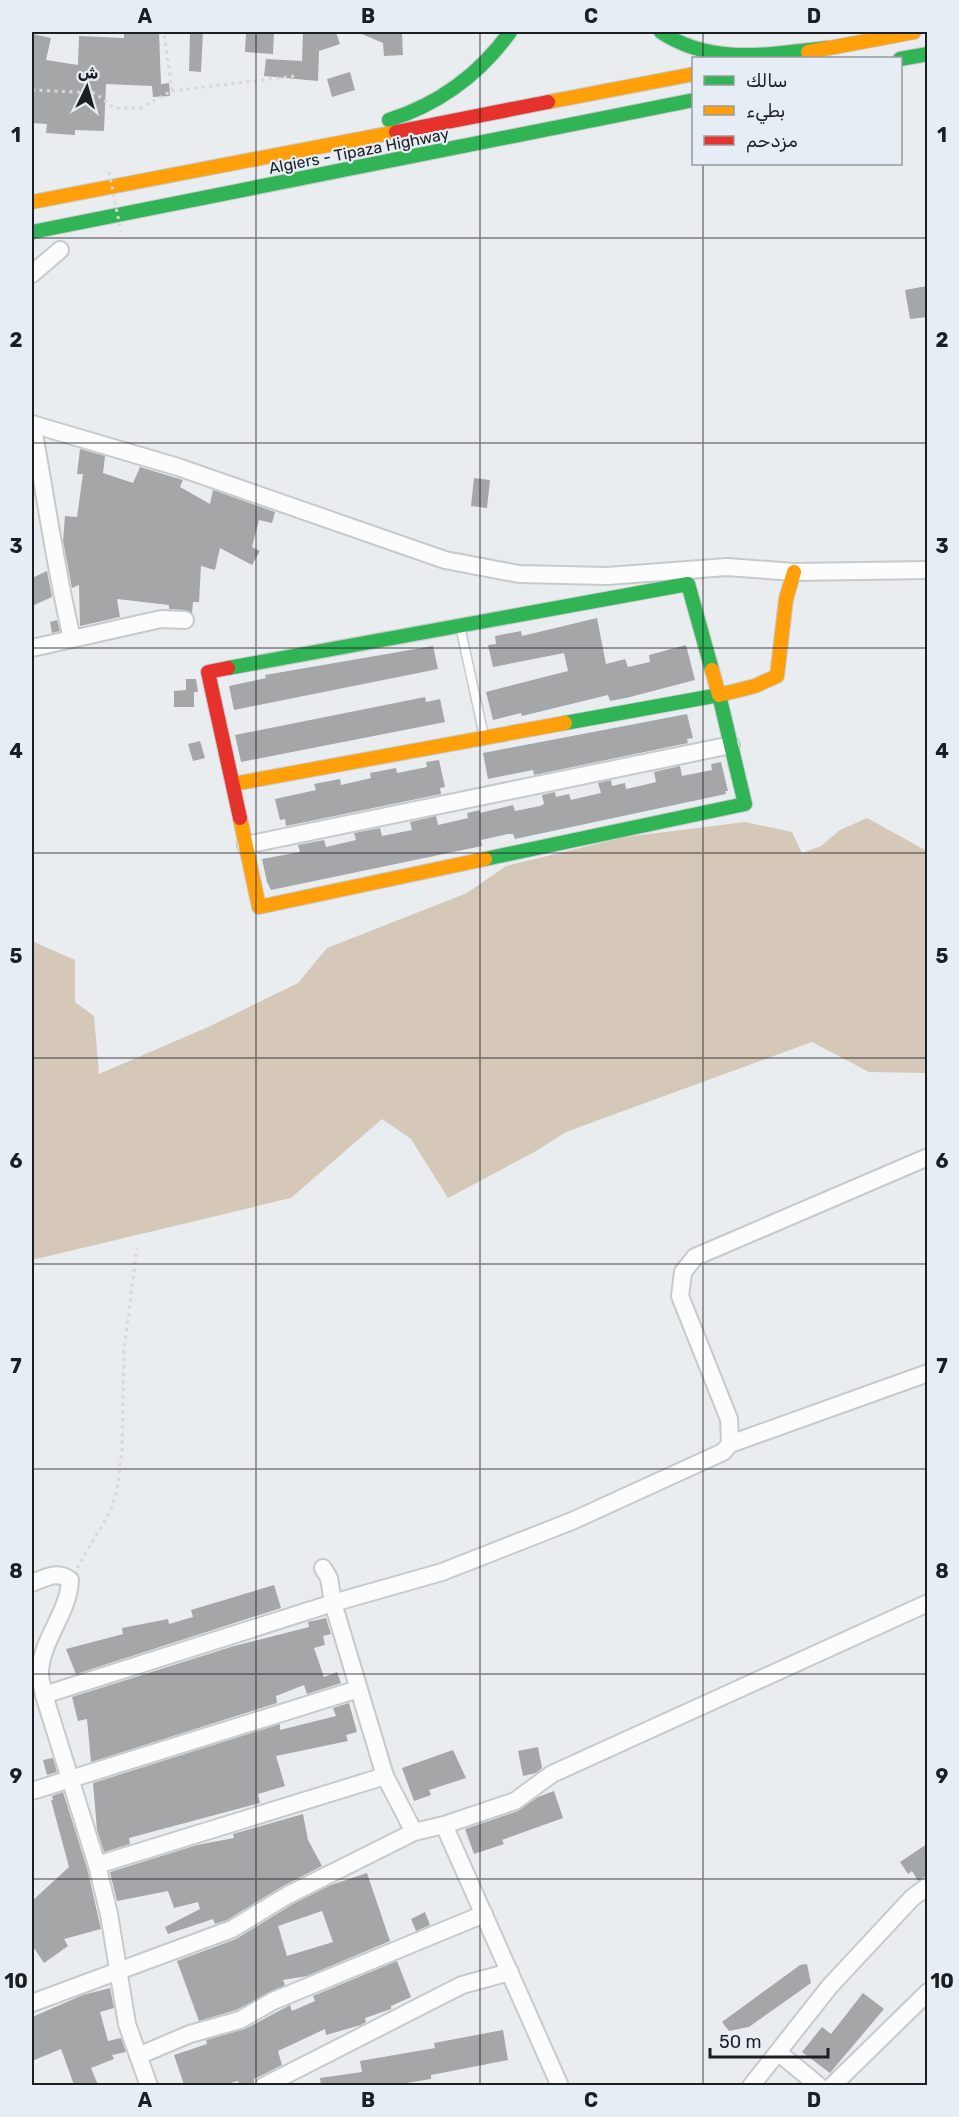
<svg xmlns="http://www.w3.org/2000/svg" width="959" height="2117" viewBox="0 0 959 2117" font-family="Rubik,Vazirmatn,sans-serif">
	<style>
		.forest { fill: #d5c8b8 }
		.building { fill: #a4a6a8; fill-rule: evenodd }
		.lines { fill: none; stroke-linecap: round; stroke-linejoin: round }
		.lane-casing { stroke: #c7cacc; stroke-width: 11 }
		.street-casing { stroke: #c7cacc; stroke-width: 20 }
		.fast-casing { stroke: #c7cacc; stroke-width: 16 }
		.slow-casing { stroke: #c7cacc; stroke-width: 16 }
		.jam-casing { stroke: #c7cacc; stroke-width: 16 }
		.path { stroke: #d6d8d9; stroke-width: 3; stroke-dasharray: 3 4.5; stroke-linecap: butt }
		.lane { stroke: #fcfcfd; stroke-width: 8 }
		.street { stroke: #fcfcfd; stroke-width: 16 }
		.fast { stroke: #30b455; stroke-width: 14 }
		.slow { stroke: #ff9f0a; stroke-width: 14 }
		.jam { stroke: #e5322d; stroke-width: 14 }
		.path-bridge { stroke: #d6d8d9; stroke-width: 3; stroke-dasharray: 3 4.5; stroke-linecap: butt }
		.grid { fill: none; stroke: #1c1f21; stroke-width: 1.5; stroke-opacity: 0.55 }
		.labels { text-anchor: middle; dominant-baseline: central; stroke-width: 4.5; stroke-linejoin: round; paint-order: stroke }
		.street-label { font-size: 16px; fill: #1c1f21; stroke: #e6edf4 }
		.neatline { fill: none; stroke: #1c1f21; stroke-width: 2 }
		.grid-label { font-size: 20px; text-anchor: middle; font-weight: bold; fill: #1c1f21 }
	</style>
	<rect width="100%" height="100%" fill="#eaedf0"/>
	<path class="forest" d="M867,818L927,851V1073L869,1072L812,1042L566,1132L536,1151L448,1198L411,1139L382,1119L291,1198L32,1260V941L75,960V1002L94,1016L99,1074L208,1027L298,983L327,948L467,893L506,866L625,837L745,822L792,832L802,853L821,846L840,830Z"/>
	<g class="building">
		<path d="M124,32H159L161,84L169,83L170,96L153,97L152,86L106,84L104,131L75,130V135L46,133L47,124L32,123V34L51,38L46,60L78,65L79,36L124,38Z"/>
		<path d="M190,32H203L201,72L189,71Z"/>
		<path d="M246,32L274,33L273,54L245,52Z"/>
		<path d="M303,32H336L340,44L319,51L318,81L264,76L266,59L302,61Z"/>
		<path d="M357,32H402L403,55L384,56L383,43Z"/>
		<path d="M350,72L355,90L332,97L327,79Z"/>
		<path d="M927,286V317L910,319L905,290Z"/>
		<path d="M80,449L105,456L103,473L133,483L140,467L183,480L180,487L210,504L213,490L275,512L272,523L259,520L252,547L260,551L252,565L220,548L215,570L201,566L199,602H193L192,613L185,610L169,609V605L117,599L120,617L80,626L79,585L72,588L63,541L65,516L77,517L83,474H77Z"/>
		<path d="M474,478L490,480L487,508L471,506Z"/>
		<path d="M47,571L52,597L32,606V578Z"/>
		<path d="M597,618L606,664L625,659L628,667L650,662L649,655L686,645L695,680L626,698L610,701L608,695L522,716L521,713L493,720L486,692L568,671L564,653L493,667L488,645L496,644L495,636L521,631L522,636Z"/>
		<path d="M57,620L60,631L52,633L50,622Z"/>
		<path d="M433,646L438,669L234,710L229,686L266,678L265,675Z"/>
		<path d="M186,679H196L198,692H194V707H174V691L186,690Z"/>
		<path d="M425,697L426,702L440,699L445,722L241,762L235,735Z"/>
		<path d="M687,714L693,738L687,739L688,743L534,775L533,770L488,779L483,753Z"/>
		<path d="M200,741L205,758L193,761L188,744Z"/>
		<path d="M439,760L445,787L440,788L441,794L286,826L285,819L280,820L275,799L316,790L314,784L340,779L341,785L371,778L370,773L396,768L397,773L427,767L426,762Z"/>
		<path d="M721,762L728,791H725L726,794L515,839L513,834H508L481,840L482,846L271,890L267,882L262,859L300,852L298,845L324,840L326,847L356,840L354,833L380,828L382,836L412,830L410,822L436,816L438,825L468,818L467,813L480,810V813L513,805L515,811L540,806L544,804L542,795L555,792L556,797L569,794L571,800L575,799L601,793L598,783L611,780L612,786L625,783L626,789L631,788L656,782L654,772L680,766L682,776L712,770L711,764Z"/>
		<path d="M274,1585L281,1608L76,1674L66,1649L123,1634L122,1628L168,1619L169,1624L193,1617L191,1610Z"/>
		<path d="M326,1618L331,1634L323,1636L325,1645L314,1648L324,1677L337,1672L341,1683L307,1694L304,1685L276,1696L277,1703L91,1762L87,1719L78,1721L72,1697L234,1646L309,1627L308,1622Z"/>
		<path d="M349,1703L357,1732L346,1735L348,1741L276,1756L285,1786L258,1794L260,1803L129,1838L130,1844L104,1852L97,1830L93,1783L280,1724V1730L336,1716L333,1708Z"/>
		<path d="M538,1747L542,1768L536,1773L523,1776L518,1751Z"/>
		<path d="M453,1750L466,1778L429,1790L431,1795L414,1801L402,1768Z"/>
		<path d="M53,1758L57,1772L47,1775L43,1760Z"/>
		<path d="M554,1791L563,1818L502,1840L504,1844L474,1854L465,1829L518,1811L538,1797Z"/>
		<path d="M63,1792L87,1868L101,1929L64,1939L68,1946L44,1963L32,1945V1901L69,1867L51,1800H53L52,1796Z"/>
		<path d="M303,1814L308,1840L322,1866L283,1886L227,1920L215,1924L213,1919L168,1934L165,1927L200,1909L198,1902L174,1908L168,1891L117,1901L110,1872L197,1845L234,1838L233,1834Z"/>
		<path d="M927,1844V1876L918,1881L912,1871L908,1874L900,1862Z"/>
		<path d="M367,1873L390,1941L307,1976L283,1980L285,1985L236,2010L199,2021L177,1961L236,1939L293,1904L331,1885ZM322,1911L333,1942L287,1956L278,1926Z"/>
		<path d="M425,1912L430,1925L416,1931L411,1919Z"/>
		<path d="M397,1961L411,1997L391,2006V2009L365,2018L366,2022L361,2025L326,2035L325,2029L278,2051L282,2065L254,2079V2085H239L238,2081L222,2085H184L174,2055L207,2044L206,2040L245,2029L290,2005L292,2011L315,2001L313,1996Z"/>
		<path d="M807,1964L811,1983L749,2027L729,2031L722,2022L800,1965Z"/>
		<path d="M110,1988L114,2008L100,2012L108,2041L121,2038L126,2052L112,2055L114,2059L91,2068L98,2085H74L61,2049L32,2061V2017L83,1995Z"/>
		<path d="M863,1993L884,2009L830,2073L802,2052L822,2027L831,2034Z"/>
		<path d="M503,2030L508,2060L431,2075V2079L394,2085H321L320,2078L362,2072L360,2061L435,2048L434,2043Z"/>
	</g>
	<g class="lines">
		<defs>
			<path id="lane" d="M460,626L484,736"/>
			<g id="street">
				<path d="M32,274L60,250"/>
				<path d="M32,424L178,467L445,560L519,574L607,576L727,567L794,572L928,570"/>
				<path d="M32,424C46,496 55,568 72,638"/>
				<path d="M32,648L161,619L185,620"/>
				<path d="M246,845L731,745"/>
				<path d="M730,1444L928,1373"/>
				<path d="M323,1568L329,1578L333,1603L385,1776L414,1832"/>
				<path d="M32,1583C45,1578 57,1570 70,1580C69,1612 42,1639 40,1671C39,1678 43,1687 44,1695L97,1865L109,1914L127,2024L149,2086"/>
				<path d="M44,1695L333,1603L442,1572L572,1521L723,1452L730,1444L729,1419L680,1296L683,1272L695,1257L928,1157"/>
				<path d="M32,1791L358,1689"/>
				<path d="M444,1825L560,2086"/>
				<path d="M97,1865L385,1776"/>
				<path d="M32,2003L232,1929L288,1895L414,1832L444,1825L515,1801L552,1774L928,1603"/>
				<path d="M779,2053L819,2086"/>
				<path d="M138,2056L190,2034L240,2020L273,2001L484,1914"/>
				<path d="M264,2086L462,1985L510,1972"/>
				<path d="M751,2086L830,1986L912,1898L928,1886"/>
				<path d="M832,2086L928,1992"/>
			</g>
			<g id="fast">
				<path d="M661,32C712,66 770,54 827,48"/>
				<path d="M900,59L928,54"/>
				<path d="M389,120C439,104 479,75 510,32"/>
				<path d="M32,232L694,100"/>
				<path d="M228,668L688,584L712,670"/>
				<path d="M485,859L745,804L719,695L565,723"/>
			</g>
			<g id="slow">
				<path d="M808,52L914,32"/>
				<path d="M548,102L694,74"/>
				<path d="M32,202L396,132"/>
				<path d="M712,670L719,695L755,686L777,676L786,599L794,572"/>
				<path d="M233,784L565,723"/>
				<path d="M240,818L259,907L485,859"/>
			</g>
			<g id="jam">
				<path d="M396,132L548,102"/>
				<path d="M228,668L208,672L240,818"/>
			</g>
		</defs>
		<use href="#lane" class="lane-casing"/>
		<use href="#street" class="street-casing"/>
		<use href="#fast" class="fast-casing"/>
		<use href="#slow" class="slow-casing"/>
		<use href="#jam" class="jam-casing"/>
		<g class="path">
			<path d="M32,90L95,93L114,108H140L172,91L164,32"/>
			<path d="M172,91L295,76"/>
			<path d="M77,1568L110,1512L117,1491L122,1451L124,1350L137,1248"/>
		</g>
		<use href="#lane" class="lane"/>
		<use href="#street" class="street"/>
		<use href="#fast" class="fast"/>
		<use href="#slow" class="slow"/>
		<use href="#jam" class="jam"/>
		<path class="path-bridge" d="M109,172L121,232"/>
	</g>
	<path class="grid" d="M256,32V2086M480,32V2086M703,32V58M703,164V2086M32,238H928M32,443H928M32,648H928M32,853H928M32,1058H928M32,1264H928M32,1469H928M32,1674H928M32,1879H928"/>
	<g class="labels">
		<g class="street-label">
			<text transform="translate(359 151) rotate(-11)">Algiers - Tipaza Highway</text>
		</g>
	</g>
	<rect width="959" height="2117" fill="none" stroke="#e6edf4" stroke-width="66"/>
	<rect x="692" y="57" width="210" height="108" fill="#e6edf4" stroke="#959ba0" stroke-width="1.5"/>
	<rect x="704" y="76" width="30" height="9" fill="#30b455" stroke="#959ba0" stroke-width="1.5"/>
	<text x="746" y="87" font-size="18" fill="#1c1f21">سالك</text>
	<rect x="704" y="106" width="30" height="9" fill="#ff9f0a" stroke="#959ba0" stroke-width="1.5"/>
	<text x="746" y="117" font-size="18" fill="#1c1f21">بطيء</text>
	<rect x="704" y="136" width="30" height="9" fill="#e5322d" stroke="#959ba0" stroke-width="1.5"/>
	<text x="746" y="147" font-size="18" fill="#1c1f21">مزدحم</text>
	<g transform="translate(87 87) rotate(5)" stroke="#e6edf4" stroke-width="4.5" paint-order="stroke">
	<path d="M0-4.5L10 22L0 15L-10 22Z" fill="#1c1f21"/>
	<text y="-9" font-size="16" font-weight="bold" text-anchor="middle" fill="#1c1f21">ش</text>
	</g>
	<path d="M710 2048v9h118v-9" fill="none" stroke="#1c1f21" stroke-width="3"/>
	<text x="719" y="2048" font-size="18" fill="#1c1f21" stroke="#e6edf4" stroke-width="4.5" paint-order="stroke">50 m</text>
	<rect x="33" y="33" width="893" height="2051" class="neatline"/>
	<g class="grid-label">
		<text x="145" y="23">A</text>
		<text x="368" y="23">B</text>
		<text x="591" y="23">C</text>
		<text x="814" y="23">D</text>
		<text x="16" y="142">1</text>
		<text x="942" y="142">1</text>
		<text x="16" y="347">2</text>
		<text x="942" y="347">2</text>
		<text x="16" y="553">3</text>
		<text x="942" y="553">3</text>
		<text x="16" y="758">4</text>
		<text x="942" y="758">4</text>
		<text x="16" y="963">5</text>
		<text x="942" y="963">5</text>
		<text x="16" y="1168">6</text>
		<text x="942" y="1168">6</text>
		<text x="16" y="1373">7</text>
		<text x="942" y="1373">7</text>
		<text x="16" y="1578">8</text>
		<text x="942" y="1578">8</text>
		<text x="16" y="1783">9</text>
		<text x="942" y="1783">9</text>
		<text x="16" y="1988">10</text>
		<text x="942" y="1988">10</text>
		<text x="145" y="2107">A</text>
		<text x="368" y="2107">B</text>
		<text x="591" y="2107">C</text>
		<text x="814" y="2107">D</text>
	</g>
</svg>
